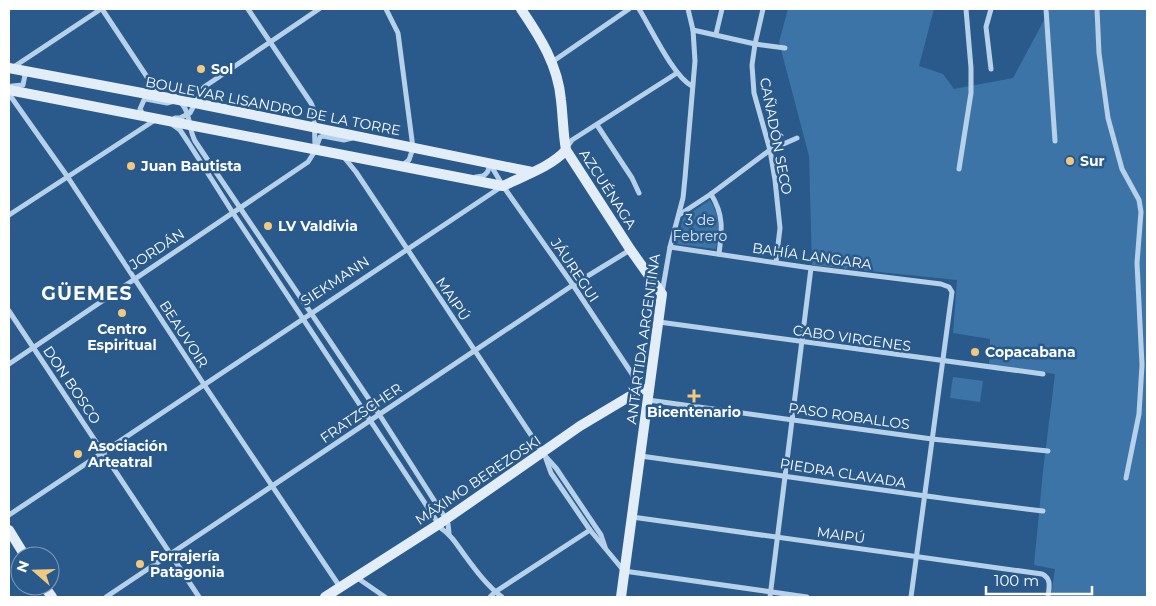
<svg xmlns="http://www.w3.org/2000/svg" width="1156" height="606" viewBox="0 0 1156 606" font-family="Montserrat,sans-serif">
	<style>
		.green { fill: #3d74a8 }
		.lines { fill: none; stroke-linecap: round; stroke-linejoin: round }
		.street { stroke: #b7d1ea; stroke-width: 5 }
		.secondary { stroke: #e2edf8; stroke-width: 10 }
		.poi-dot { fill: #f1c97e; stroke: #295a8b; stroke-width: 2 }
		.labels { text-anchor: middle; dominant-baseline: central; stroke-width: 5; stroke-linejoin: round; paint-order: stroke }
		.poi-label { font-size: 14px; font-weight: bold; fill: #fff; stroke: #295a8b; text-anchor: start }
		.street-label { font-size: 14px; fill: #fff; stroke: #295a8b }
		.park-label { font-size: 14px; fill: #dceaf8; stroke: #295a8b }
		.district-label { font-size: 19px; font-weight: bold; letter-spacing: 1px; fill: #fff; stroke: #295a8b }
	</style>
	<rect width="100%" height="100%" fill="#295a8b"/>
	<g class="green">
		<path d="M788,9H934L919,66L943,74L954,89L1013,78L1050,9H1147V597H1051L1055,569L1034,565L1043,471L1055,374L989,364L990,339L953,333L957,280L812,265L809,156L779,42Z"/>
		<path d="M710,200C720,216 719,231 716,249L677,244L683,218Z"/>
		<path d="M953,377L983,381L980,402L950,398Z"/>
	</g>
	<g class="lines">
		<g class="street">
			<path d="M102,9L159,95"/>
			<path d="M248,9L311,103L314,110L315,146"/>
			<path d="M386,9L398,33L413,148L409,160L403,165"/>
			<path d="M639,9C651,28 673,76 692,86"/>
			<path d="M763,9L755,44L752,65L754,93L770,150L775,180L780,228L776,262"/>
			<path d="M1046,9L1055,141"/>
			<path d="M1097,9L1099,53L1108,118L1122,169L1139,200L1141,212L1137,263L1142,365L1139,414L1126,478"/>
			<path d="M693,30L755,44L785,48"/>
			<path d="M716,34L722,9"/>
			<path d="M552,62L629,9"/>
			<path d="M12,68L101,9"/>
			<path d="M991,69L986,27L991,9"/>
			<path d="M12,86L23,85L25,75L22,72"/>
			<path d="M9,94L67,176L205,386L340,587"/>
			<path d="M144,116L140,109L144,100L146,99L167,103L178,100C191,110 188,128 195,141L379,414L446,519L448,524L449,533"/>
			<path d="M175,118H180L190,113L204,87L319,9"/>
			<path d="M173,125L180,130L188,142L233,213L442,529C451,535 456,543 463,553C474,568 487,586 502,597"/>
			<path d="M597,125L632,178L639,193"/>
			<path d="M567,147L572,140L677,73"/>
			<path d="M343,156L356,172L545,456L556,468L601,535L605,547"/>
			<path d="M490,164L503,186L573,285L642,389"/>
			<path d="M959,169L971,93V68L966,9"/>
			<path d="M476,177L483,176C488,173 489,170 489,164"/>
			<path d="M711,194C724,215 722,230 719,254"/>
			<path d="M9,215L155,120"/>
			<path d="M679,215L711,194L770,150L797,138"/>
			<path d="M670,247L811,268L941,284L949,287L952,292L911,597"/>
			<path d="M662,293L670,247L683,198L685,178L695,61L693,30L688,9"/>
			<path d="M9,311L199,597"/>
			<path d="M659,322L1043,374"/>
			<path d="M9,364L308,162L315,151L320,137L323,136L344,140L352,138"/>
			<path d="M648,400L932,439L1048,451"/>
			<path d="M640,456C774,474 908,495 1043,511"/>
			<path d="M546,459L551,473L590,530L624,571L807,597"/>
			<path d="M9,515L501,187"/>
			<path d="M632,517L1042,574C1052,579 1049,587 1048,597"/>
			<path d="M356,577L385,597"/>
			<path d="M106,597L573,285L630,250"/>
			<path d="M490,597L495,592L590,530"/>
			<path d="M770,597L811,268"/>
		</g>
		<g class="secondary">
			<path d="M521,9C540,37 558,65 561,100C563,117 563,133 566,150L630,249L662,294L621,597"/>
			<path d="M9,68L195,103L532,172"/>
			<path d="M9,90L503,186C523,176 551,167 566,150"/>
			<path d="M9,530L25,556"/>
			<path d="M44,586L52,597"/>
			<path d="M325,597L439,524L580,426L642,389L649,390"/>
		</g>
	</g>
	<g class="poi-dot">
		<circle cx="201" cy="69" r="5"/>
		<circle cx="1070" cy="161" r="5"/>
		<circle cx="131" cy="166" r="5"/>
		<circle cx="268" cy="226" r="5"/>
		<circle cx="122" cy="313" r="5"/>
		<circle cx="975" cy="352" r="5"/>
		<path d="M691.5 388.5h5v5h5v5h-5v5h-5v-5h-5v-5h5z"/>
		<circle cx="78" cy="454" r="5"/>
		<circle cx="140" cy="564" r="5"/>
	</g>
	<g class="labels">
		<g class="poi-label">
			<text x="211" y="69">Sol</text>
			<text x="1080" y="161">Sur</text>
			<text x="141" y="166">Juan Bautista</text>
			<text x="278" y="226">LV Valdivia</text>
			<text x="122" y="329" text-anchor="middle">Centro<tspan x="122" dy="16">Espiritual</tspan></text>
			<text x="985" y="352">Copacabana</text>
			<text x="694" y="412" text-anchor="middle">Bicentenario</text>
			<text x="88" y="446">Asociación<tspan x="88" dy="16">Arteatral</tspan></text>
			<text x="150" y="556">Forrajería<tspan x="150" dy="16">Patagonia</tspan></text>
		</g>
		<g class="street-label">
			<text transform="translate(273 106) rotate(11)">BOULEVAR LISANDRO DE LA TORRE</text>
			<text transform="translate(776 136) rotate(79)">CAÑADÓN SECO</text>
			<text transform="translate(608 189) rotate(57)">AZCUÉNAGA</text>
			<text transform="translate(157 249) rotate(-33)">JORDÁN</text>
			<text transform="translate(812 256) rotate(8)">BAHÍA LANGARA</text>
			<text transform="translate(575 270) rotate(56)">JÁUREGUI</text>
			<text transform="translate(335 281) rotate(-33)">SIEKMANN</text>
			<text transform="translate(453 299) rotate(56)">MAIPÚ</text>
			<text transform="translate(184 334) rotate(57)">BEAUVOIR</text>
			<text transform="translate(852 338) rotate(8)">CABO VIRGENES</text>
			<text transform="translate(643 339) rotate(-82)">ANTÁRTIDA ARGENTINA</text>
			<text transform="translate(72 385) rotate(56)">DON BOSCO</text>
			<text transform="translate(361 413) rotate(-34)">FRATZSCHER</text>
			<text transform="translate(849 416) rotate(8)">PASO ROBALLOS</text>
			<text transform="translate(843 473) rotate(9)">PIEDRA CLAVADA</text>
			<text transform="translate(478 480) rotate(-34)">MÁXIMO BEREZOSKI</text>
			<text transform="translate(841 535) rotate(8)">MAIPÚ</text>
		</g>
		<g class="park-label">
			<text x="700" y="220">3 de<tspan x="700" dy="16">Febrero</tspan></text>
		</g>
		<g class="district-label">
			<text x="87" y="293">GÜEMES</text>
		</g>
	</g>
	<rect width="1156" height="606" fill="none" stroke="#ffffff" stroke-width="20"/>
	<g transform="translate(35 571) rotate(290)"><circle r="24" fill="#295a8b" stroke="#7f9cb9"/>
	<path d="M0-4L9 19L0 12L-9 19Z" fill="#f1c97e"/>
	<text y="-8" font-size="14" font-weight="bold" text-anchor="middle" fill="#ffffff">N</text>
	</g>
	<path d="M986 586v8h106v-8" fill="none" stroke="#ffffff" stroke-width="2.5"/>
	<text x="994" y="586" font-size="15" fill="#ffffff" stroke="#295a8b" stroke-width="4" paint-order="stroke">100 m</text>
</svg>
